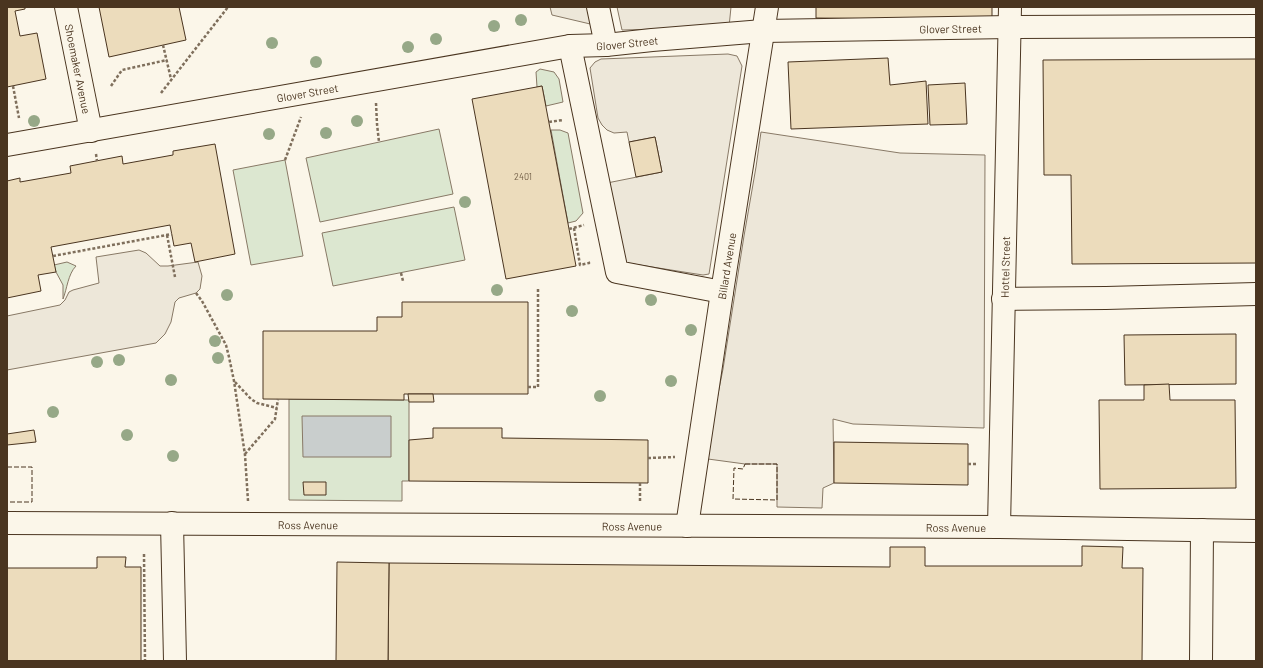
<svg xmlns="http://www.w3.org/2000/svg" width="1263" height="668" viewBox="0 0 1263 668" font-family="Barlow,sans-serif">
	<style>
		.green { fill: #dce7d0; stroke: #887966 }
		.parking { fill: #ede7d9; stroke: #887966 }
		.water { fill: #c9cecd; stroke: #887966 }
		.building { fill: #ecdcbc; stroke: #4a3520 }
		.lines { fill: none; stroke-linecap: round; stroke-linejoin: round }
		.minor-casing { stroke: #4a3520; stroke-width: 24 }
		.path { stroke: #7f6f5c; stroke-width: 2.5; stroke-dasharray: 3 2; stroke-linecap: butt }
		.minor { stroke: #fbf6e9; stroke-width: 22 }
		.fence { stroke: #4a3520; stroke-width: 1; stroke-dasharray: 5 2; stroke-linecap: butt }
		.tree { fill: #96a887 }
		.labels { text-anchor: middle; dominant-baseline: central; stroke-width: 3; stroke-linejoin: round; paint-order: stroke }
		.number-label { font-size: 9px; fill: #725f47 }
		.street-label { font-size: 11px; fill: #4a3520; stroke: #fbf6e9 }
	</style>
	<rect width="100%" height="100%" fill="#fbf6e9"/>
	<g class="green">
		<path d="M540,69L554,72L559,79L563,102L546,106L542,86L537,87L536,72Z"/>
		<path d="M439,129L453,194L320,222L306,158Z"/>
		<path d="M551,130H560L568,133L583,213L576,221L568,223Z"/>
		<path d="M285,160L303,256L251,265L233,170Z"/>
		<path d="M454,207L465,260L333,286L322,233Z"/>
		<path d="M67,262L76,266C68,274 67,289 63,299V285L56,272L54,265Z"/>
		<path d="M289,399L409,400V481H402V501L289,500Z"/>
	</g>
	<g class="parking">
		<path d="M550,7H598L603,27L552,15Z"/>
		<path d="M617,7H731L729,27L622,30Z"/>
		<path d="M728,54L737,56L742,66L709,274L703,275L690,273L627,263L624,261L607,183L662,172L655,137L629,142L627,132L614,133L607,130L602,125L598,118L590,68L595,62L601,59Z"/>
		<path d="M761,132L900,153L985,155L984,428L853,424L833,419L834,483L823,488L822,508L777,507V464H745L708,459L715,409L723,369L744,236L756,167Z"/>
		<path d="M139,250L146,253L160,266H168L198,262L202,276L200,289L196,293L179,298L175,302L171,322L165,334L156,343L7,370V316L60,305L65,300L69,292L73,290L99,283L96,257Z"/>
	</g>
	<path class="water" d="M302,416H391V457H303Z"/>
	<g class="building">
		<path d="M7,7H25V9L15,11L20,36L37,33L46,79L7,87Z"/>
		<path d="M99,7H179L186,40L109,57Z"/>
		<path d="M816,7H992V20L816,18Z"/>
		<path d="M888,58L890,85L926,81L928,124L791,129L788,62Z"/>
		<path d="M1256,59V263L1072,264L1071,175H1044L1043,60Z"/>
		<path d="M965,83L967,124L930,125L928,85Z"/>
		<path d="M542,86L576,266L506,279L472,99Z"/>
		<path d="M655,137L662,172L636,177L629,142Z"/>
		<path d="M215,144L235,254L195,262L191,243L174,246L170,225L51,247L56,272L38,275L41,291L7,298V181L20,178V182L71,173L70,166L122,156L123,164L173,155V151Z"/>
		<path d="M402,302H528V394H404V400L263,399V331H377V317H402Z"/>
		<path d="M1236,334V384L1125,385L1124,335Z"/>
		<path d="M1169,384L1170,400H1235L1236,488L1100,489L1099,400H1144V385Z"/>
		<path d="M408,394H433L434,402H409Z"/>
		<path d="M433,428H502V438L648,440V483L409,481V440L433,438Z"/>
		<path d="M34,430L36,442L7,445V434Z"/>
		<path d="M834,442L968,444V485L834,483Z"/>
		<path d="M303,482H326V495H304Z"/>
		<path d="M1082,546L1123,547L1122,568H1143L1142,661H388L389,563L890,567V547H925V566H1082Z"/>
		<path d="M97,557H126L125,567H141V661H7V568H97Z"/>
		<path d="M337,562L389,563L388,661H336Z"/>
	</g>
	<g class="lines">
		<defs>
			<g id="minor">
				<path id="s1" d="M66,7L91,131"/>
				<path d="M598,7L606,45"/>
				<path d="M570,46L617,272L722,292"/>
				<path id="s2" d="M7,145L570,46L606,45L652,40L763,31L1010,27L1256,26"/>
				<path d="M1003,299L1106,298L1256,294"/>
				<path id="s3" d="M7,523L999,527L1256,531"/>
				<path d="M172,523L175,661"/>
				<path id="s4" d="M687,526L722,292L767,7"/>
				<path id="s5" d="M999,527L1010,7"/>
				<path d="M1201,661L1202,530"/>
			</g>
		</defs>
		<use href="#minor" class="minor-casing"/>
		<g class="path">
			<path d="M163,45L171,79"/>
			<path d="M13,86L19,118"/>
			<path d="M111,86L122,70L167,60"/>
			<path d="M161,93L228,7"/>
			<path d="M376,103L377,124L379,142"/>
			<path d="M549,122L563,120"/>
			<path d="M96,154L97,161"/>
			<path d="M285,160L301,117"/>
			<path d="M574,228L580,265L589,263L588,260"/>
			<path d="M569,229L584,225"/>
			<path d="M167,235L175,277"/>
			<path d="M53,256L172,234"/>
			<path d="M401,273L403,281"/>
			<path d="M196,293L202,301L226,345L229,357L234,381L245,455L248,501"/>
			<path d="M235,382L251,399L257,403L277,408"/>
			<path d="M528,387H538V287"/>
			<path d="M245,454L275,419L278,399"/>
			<path d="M648,458L675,457"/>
			<path d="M968,464H977"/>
			<path d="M640,483V503"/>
			<path d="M144,554L145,661"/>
		</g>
		<use href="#minor" class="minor"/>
		<g class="fence">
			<path d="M745,464H777V500L733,499L734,468L743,469Z"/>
			<path d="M7,488V467H32V502H7"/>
		</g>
	</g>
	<g class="tree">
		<circle cx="521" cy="20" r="6"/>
		<circle cx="494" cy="26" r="6"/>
		<circle cx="436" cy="39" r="6"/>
		<circle cx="272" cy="43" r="6"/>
		<circle cx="408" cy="47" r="6"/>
		<circle cx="316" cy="62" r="6"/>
		<circle cx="34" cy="121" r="6"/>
		<circle cx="357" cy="121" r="6"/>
		<circle cx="326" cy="133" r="6"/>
		<circle cx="269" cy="134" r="6"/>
		<circle cx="465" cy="202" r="6"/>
		<circle cx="497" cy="290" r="6"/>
		<circle cx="227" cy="295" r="6"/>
		<circle cx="651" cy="300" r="6"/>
		<circle cx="572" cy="311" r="6"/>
		<circle cx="691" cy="330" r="6"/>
		<circle cx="215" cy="341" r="6"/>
		<circle cx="218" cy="358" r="6"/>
		<circle cx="119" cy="360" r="6"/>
		<circle cx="97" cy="362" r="6"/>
		<circle cx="171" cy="380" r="6"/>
		<circle cx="671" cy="381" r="6"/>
		<circle cx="600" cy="396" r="6"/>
		<circle cx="53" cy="412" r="6"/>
		<circle cx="127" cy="435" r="6"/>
		<circle cx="173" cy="456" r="6"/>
	</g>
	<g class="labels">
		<g class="number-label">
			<text x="523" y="176">2401</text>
		</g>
		<g class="street-label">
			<text stroke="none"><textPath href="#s2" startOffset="953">Glover Street</textPath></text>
			<text stroke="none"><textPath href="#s2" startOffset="629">Glover Street</textPath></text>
			<text stroke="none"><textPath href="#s1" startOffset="63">Shoemaker Avenue</textPath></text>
			<text stroke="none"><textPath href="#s2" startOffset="305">Glover Street</textPath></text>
			<text stroke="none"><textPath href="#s4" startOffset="263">Billard Avenue</textPath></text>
			<text stroke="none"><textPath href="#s5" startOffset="260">Hottel Street</textPath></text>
			<text stroke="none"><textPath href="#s3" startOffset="301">Ross Avenue</textPath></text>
			<text stroke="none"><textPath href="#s3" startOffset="625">Ross Avenue</textPath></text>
			<text stroke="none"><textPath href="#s3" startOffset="949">Ross Avenue</textPath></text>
		</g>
	</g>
	<rect width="1263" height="668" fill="none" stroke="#4a3520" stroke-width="16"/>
</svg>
